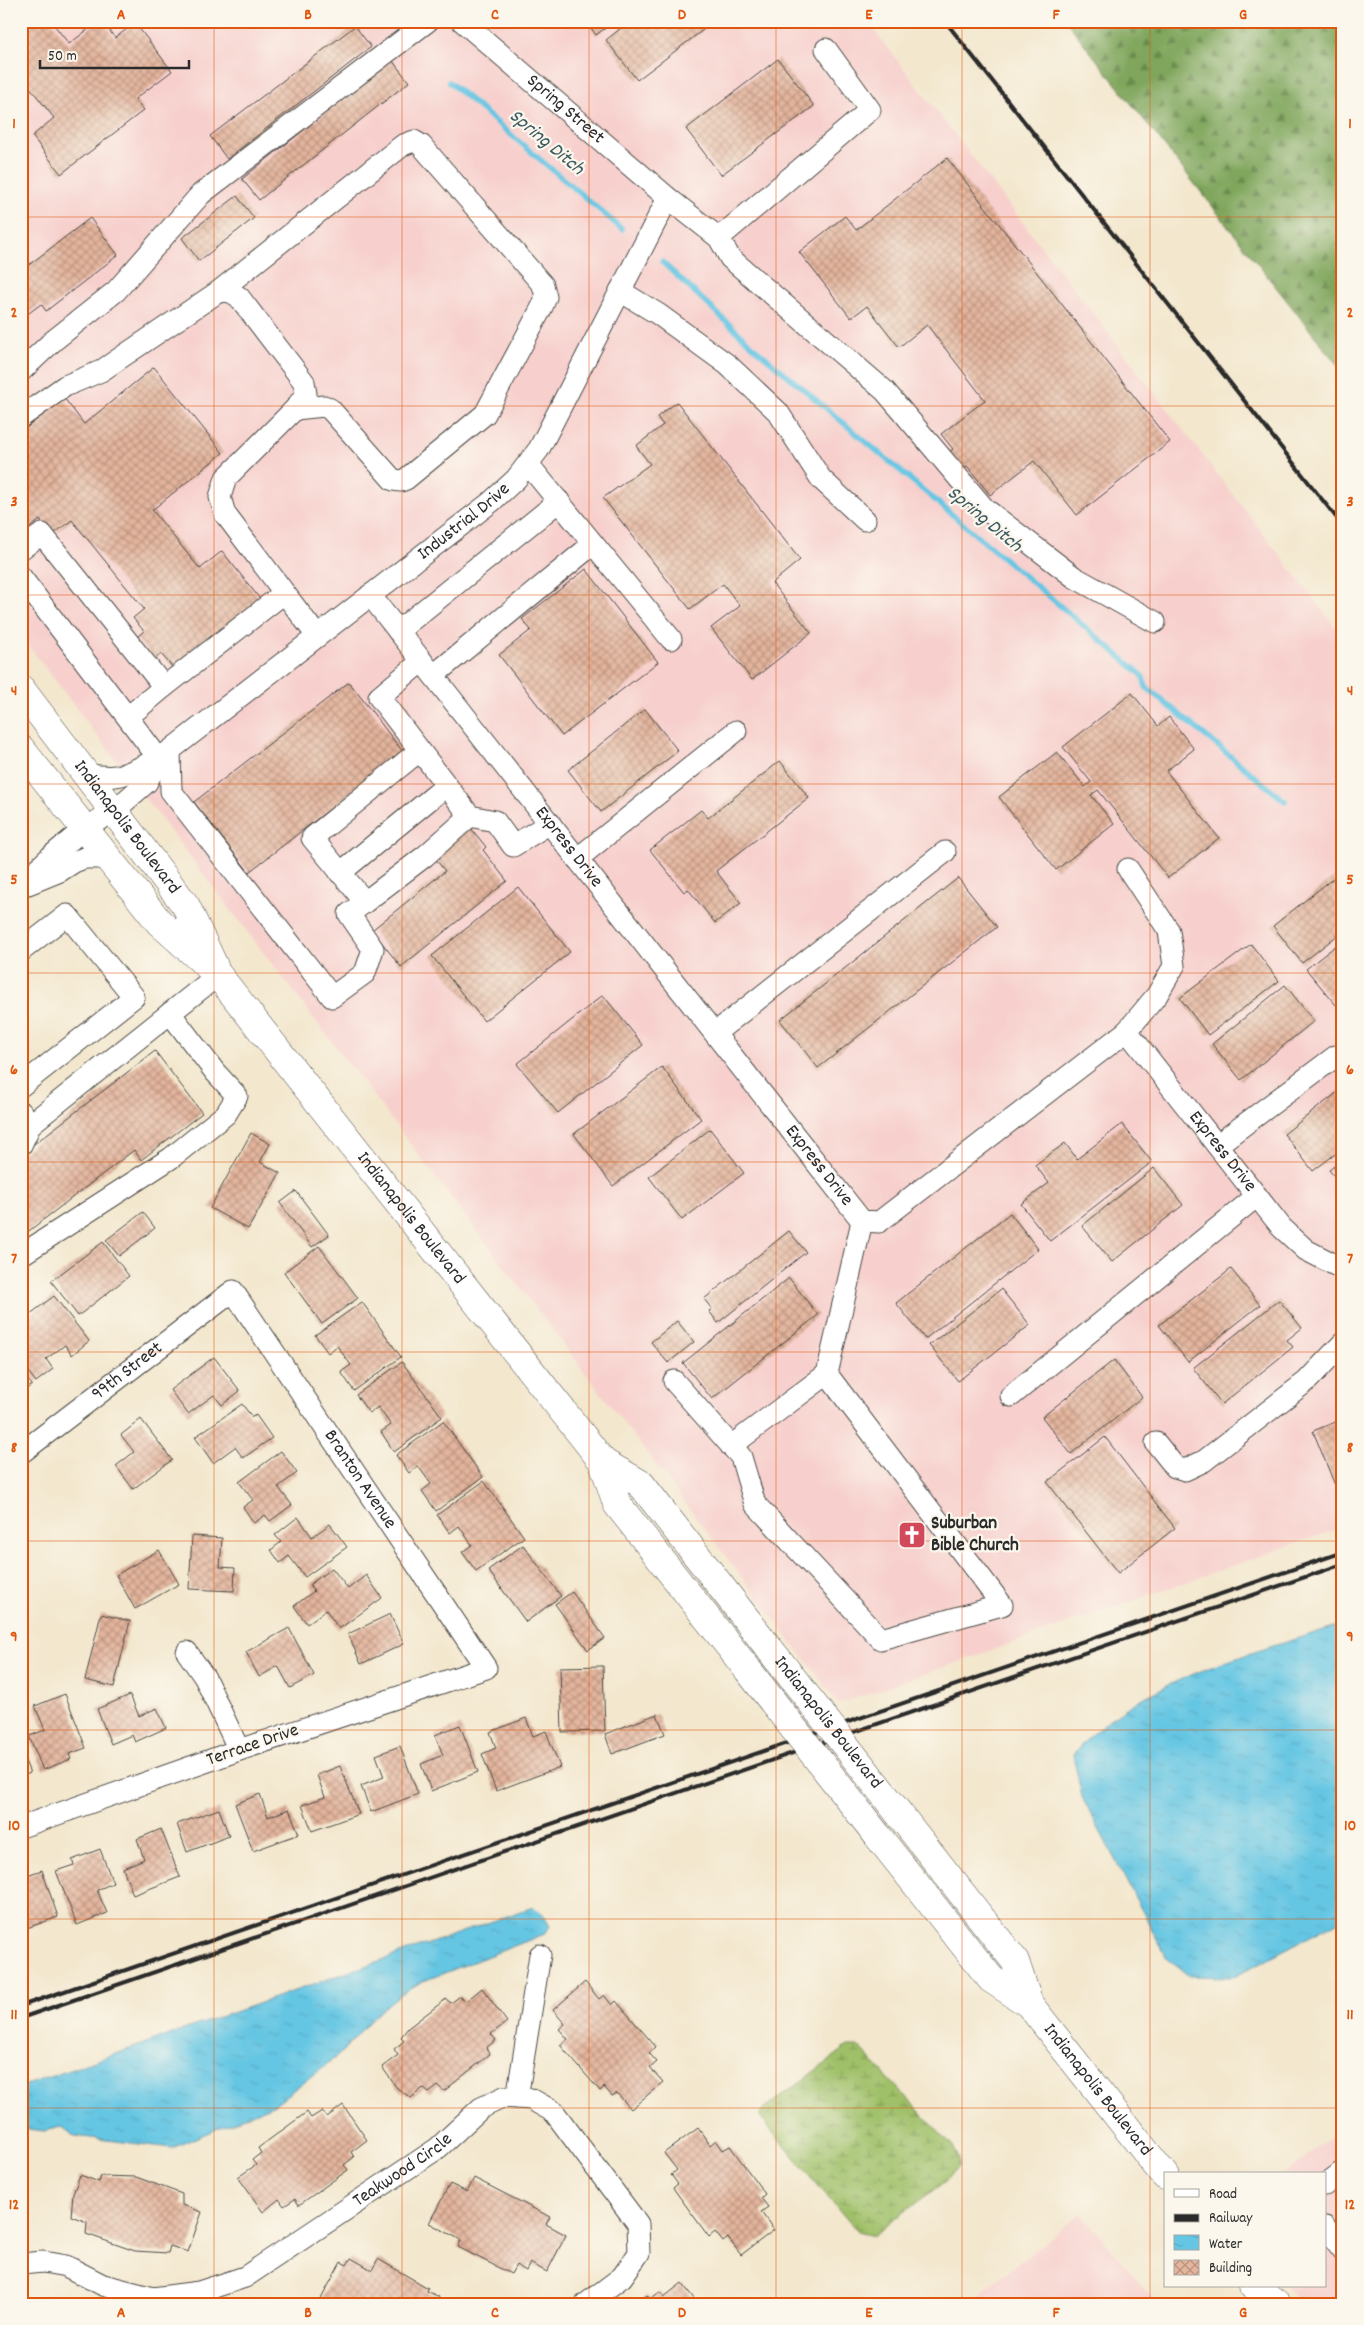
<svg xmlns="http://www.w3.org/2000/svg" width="1364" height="2325" viewBox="0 0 1364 2325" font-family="Dekko,sans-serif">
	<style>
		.built { fill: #f7d0cd }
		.forest { fill: url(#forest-firs); stroke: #556844 }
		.wetland { fill: url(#wetland-marsh); stroke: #65764a }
		.water { fill: url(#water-ripples); stroke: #487887 }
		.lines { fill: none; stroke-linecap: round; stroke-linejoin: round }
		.stream { stroke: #65c6e3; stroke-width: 5.5 }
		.building { fill: url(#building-cross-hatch) }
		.minor-casing { stroke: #494743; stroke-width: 23 }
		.highway-casing { stroke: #494743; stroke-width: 29 }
		.minor { stroke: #fff; stroke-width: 21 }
		.highway { stroke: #fff; stroke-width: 28 }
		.rail { stroke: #2b2b2b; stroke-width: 4 }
		.highway-bridge-casing { stroke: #494743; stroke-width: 29; stroke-linecap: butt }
		.highway-bridge { stroke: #fff; stroke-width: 28 }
		.grid { fill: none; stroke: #df570e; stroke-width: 1; stroke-opacity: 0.55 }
		.labels { text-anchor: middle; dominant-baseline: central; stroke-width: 4.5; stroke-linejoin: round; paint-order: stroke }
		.street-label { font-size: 19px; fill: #2b2b2b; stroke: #fbf7ec }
		.poi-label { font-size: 19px; font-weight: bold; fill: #2b2b2b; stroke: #fbf7ec; text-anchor: start }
		.water-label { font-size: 20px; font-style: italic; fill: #3c5a62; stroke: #fbf7ec }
		.neatline { fill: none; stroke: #df570e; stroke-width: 2 }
		.grid-label { font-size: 16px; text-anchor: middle; font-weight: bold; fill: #df570e }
	</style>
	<defs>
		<pattern id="forest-firs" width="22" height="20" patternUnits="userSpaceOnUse" patternTransform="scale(1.25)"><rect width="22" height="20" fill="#7fa65c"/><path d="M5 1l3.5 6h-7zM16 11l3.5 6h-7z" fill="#68874c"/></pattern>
		<pattern id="wetland-marsh" width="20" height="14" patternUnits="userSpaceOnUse" patternTransform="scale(1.25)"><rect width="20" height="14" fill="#9fc068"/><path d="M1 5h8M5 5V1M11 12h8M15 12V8" fill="none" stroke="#829c56"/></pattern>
		<pattern id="water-ripples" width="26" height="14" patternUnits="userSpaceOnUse" patternTransform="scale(1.25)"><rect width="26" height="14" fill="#65c6e3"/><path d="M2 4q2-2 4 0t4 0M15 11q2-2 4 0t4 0" fill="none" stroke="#58aac3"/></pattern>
		<pattern id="building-cross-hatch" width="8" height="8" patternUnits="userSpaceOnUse" patternTransform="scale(1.25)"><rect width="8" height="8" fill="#e4b59d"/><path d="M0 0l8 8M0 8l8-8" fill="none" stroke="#b99380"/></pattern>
	</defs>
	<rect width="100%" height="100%" fill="#fbf7ec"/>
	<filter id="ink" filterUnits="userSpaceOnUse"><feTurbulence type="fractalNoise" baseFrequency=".02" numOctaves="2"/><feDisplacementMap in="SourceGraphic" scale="10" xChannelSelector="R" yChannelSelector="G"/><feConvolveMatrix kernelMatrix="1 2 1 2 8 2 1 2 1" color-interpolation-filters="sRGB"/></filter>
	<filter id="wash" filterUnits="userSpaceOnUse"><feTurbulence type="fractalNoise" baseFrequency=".0096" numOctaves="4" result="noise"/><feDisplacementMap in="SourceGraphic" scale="20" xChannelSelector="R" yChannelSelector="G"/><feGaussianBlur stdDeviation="1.12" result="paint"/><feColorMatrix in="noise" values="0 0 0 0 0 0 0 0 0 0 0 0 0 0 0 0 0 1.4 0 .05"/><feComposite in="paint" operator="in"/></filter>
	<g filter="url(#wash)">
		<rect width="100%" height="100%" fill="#f3e7cd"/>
		<g class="built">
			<path d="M21,21H867L1343,637V1527L839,1704L21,636Z"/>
			<path d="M1343,2128V2304H1299L1285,2286H1325V2174H1284Z"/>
			<path d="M1081,2213L1158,2304H967Z"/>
		</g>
		<path class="forest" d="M1066,21H1343V372Z"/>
		<path class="wetland" d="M848,2046H858L953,2147L959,2158V2168L944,2182L874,2235L857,2231L759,2116L764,2109Z"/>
		<g class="water">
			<path d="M1343,1624V1919L1232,1977L1189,1976L1167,1958L1082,1797L1073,1755C1131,1681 1256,1653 1343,1624Z"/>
			<path d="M533,1907L542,1913L550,1926L545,1934L421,1982L398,1996L373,2017L340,2054L275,2104L172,2148L75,2136L61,2127L44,2131L21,2128V2087Z"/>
		</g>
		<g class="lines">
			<g class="stream">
				<path d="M449,82L622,229"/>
				<path d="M662,262L756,349L1142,675L1146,687L1285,801"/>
			</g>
		</g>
		<g id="blocks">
			<g class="building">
				<path d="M21,21H51L69,44L99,21H102L115,38L135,23L172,71L135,99L144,110L61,174L32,136L54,118L21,76Z"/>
				<path d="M586,21H615L596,35Z"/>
				<path d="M630,21H703L707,27L637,80L606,40Z"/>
				<path d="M355,26L371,47L227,159L210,136Z"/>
				<path d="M778,59L814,106L721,175L686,129Z"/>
				<path d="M392,60L409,82L259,200L242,179Z"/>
				<path d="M947,158L1170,442L1077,515L1034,461L990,495L967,466L960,471L947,454L953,449L941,434L985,400L927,325L899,347L867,306L851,318L799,252L845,216L856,230Z"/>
				<path d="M237,196L254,218L199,261L182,238Z"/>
				<path d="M90,218L118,255L46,311L41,304L21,319V271Z"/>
				<path d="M154,367L223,453L152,510L200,569L222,551L260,599L174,669L161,654L154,660L136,638L144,631L133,618L144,609L72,520L52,535L40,520L28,529L21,521V432L64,398L84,424Z"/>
				<path d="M677,402L800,560L772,583L811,633L752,680L711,628L740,606L723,584L690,609L603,498L650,464L636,446L663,425L657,417Z"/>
				<path d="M586,569L658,662L562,736L499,655L531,630L522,619Z"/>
				<path d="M349,682L403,752L249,872L194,802Z"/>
				<path d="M1132,693L1158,726L1169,717L1194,749L1166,771L1219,838L1168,878L1098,790L1091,795L1114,824L1056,870L999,797L1057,752L1085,787L1091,782L1063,747Z"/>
				<path d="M645,709L678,751L601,812L568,770Z"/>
				<path d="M780,761L809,798L716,871L741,903L715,923L688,889L684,892L650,850L701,810L708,818Z"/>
				<path d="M470,827L486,847L483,850L507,881L401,967L372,930L445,871L433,856Z"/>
				<path d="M1341,872L1343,931L1302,963L1273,926Z"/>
				<path d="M958,878L997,927L818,1068L780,1020Z"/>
				<path d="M518,887L570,952L484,1021L432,956Z"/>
				<path d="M1343,940V999L1336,1005L1306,969Z"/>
				<path d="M1251,944L1279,981L1208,1035L1180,998Z"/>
				<path d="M1285,985L1314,1021L1241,1080L1212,1044Z"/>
				<path d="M603,995L643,1045L558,1113L517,1064Z"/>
				<path d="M155,1051L202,1113L141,1160L134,1150L21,1237V1154Z"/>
				<path d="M662,1067L701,1119L613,1186L574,1134Z"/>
				<path d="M1343,1088V1148L1313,1171L1284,1134Z"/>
				<path d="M1122,1124L1152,1162L1050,1241L1021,1204L1049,1183L1035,1165L1065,1143L1077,1159Z"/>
				<path d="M710,1129L744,1173L682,1220L649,1177Z"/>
				<path d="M251,1133L270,1144L260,1162L280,1173L248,1229L210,1208Z"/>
				<path d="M1343,1159V1187L1329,1170Z"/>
				<path d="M1154,1168L1183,1205L1112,1262L1082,1226Z"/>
				<path d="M296,1191L329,1235L312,1247L280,1203Z"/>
				<path d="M143,1212L155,1228L119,1256L106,1240Z"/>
				<path d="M1010,1213L1038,1249L925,1339L896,1303Z"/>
				<path d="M789,1231L806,1252L718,1323L709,1311L712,1309L704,1299Z"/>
				<path d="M103,1242L129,1276L78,1316L51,1281Z"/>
				<path d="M319,1246L358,1298L322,1324L284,1272Z"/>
				<path d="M1231,1269L1260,1305L1188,1362L1159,1325Z"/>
				<path d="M789,1278L818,1315L712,1399L683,1363Z"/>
				<path d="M1001,1289L1030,1325L958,1381L929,1345Z"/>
				<path d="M54,1296L89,1341L72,1355L65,1345L46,1359L53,1369L36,1382L21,1362V1321Z"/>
				<path d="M1279,1300L1302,1328L1287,1340L1293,1347L1222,1404L1193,1368Z"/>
				<path d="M362,1302L401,1357L354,1391L341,1372L351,1365L337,1346L328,1353L315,1335Z"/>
				<path d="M677,1321L694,1342L668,1363L651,1342Z"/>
				<path d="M214,1357L240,1391L222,1405L214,1395L188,1414L170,1390Z"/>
				<path d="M1114,1360L1142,1397L1071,1454L1042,1417Z"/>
				<path d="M402,1362L442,1417L394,1452L381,1432L391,1425L378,1407L369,1413L356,1395Z"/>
				<path d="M21,1371L32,1385L21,1393Z"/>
				<path d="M242,1404L252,1417L256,1415L272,1438L243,1458L235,1447L213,1463L195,1437Z"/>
				<path d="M141,1419L172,1460L133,1489L116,1466L134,1452L121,1435Z"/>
				<path d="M1343,1419V1499L1341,1500L1313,1431Z"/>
				<path d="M443,1421L483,1477L436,1511L422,1491L431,1484L418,1466L409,1473L396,1455Z"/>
				<path d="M1105,1437L1175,1528L1118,1573L1047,1482Z"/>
				<path d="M281,1451L297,1473L278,1487L292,1505L270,1521L265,1515L254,1523L243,1507L253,1500L239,1482Z"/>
				<path d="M484,1481L524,1537L476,1571L462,1552L472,1545L459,1526L450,1533L437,1515Z"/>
				<path d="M298,1517L312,1537L330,1524L347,1547L305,1577L289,1556L280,1563L271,1550L281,1542L275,1535Z"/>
				<path d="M192,1536L222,1538L220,1567L235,1568L234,1591L189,1589Z"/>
				<path d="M523,1545L561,1596L526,1622L488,1570Z"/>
				<path d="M159,1550L179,1584L135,1609L116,1575Z"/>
				<path d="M332,1568L348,1589L366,1575L382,1598L339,1629L326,1610L307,1624L294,1606L314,1591L309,1585Z"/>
				<path d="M572,1592L605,1638L588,1650L555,1604Z"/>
				<path d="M101,1614L130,1621L114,1687L85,1680Z"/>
				<path d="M390,1614L404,1644L361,1664L348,1634Z"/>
				<path d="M289,1628L314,1675L290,1688L278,1666L259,1677L246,1652Z"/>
				<path d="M603,1666L605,1731L562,1732L560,1667Z"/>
				<path d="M65,1694L86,1748L69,1754L71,1759L43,1770L29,1736L45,1730L35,1706Z"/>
				<path d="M130,1695L139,1716L157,1708L166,1728L135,1742L132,1735L111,1744L97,1709Z"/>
				<path d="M657,1714L665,1734L612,1754L605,1734Z"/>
				<path d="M526,1718L533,1736L546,1731L560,1767L496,1791L482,1754L496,1748L490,1732Z"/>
				<path d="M460,1725L478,1772L431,1791L421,1764L443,1755L435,1735Z"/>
				<path d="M400,1746L418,1794L371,1812L361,1786L384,1777L376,1755Z"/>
				<path d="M21,1751L30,1773L21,1777Z"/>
				<path d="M340,1766L359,1814L312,1831L302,1805L325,1797L317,1775Z"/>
				<path d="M260,1794L268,1817L289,1809L299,1834L253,1851L235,1804Z"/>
				<path d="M219,1809L229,1836L187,1852L177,1824Z"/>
				<path d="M161,1829L180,1877L133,1895L123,1868L144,1859L137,1839Z"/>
				<path d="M100,1849L113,1883L97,1890L107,1913L77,1925L56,1871L74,1865L72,1860Z"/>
				<path d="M42,1870L58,1917L21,1930V1900L25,1899L21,1888V1877Z"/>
				<path d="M585,1982L599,1999L604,1995L612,2005L616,2001L656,2047L649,2053L657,2062L650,2068L663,2082L631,2109L617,2093L612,2096L604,2087L600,2091L560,2045L568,2039L559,2029L565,2024L553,2010Z"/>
				<path d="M482,1988L507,2022L491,2034L496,2040L486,2048L490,2054L444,2091L438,2086L429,2093L423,2088L411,2098L397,2088L382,2067L398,2055L394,2049L404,2041L401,2037L408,2028L446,1999L451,2003L460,1996L466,2001Z"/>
				<path d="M343,2105L367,2140L351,2152L354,2157L344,2165L348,2170L299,2205L295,2199L284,2206L279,2199L263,2212L238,2177L256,2165L252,2160L261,2153L258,2148L307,2112L311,2118L322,2111L327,2117Z"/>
				<path d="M698,2128L710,2145L716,2140L723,2150L730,2146L765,2194L761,2198L768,2207L761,2212L774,2230L741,2255L728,2238L723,2242L715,2232L709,2237L673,2188L678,2184L671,2175L677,2170L664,2153Z"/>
				<path d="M80,2175L99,2182L101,2176L136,2177L182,2194V2205L202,2212L188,2252L170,2246L168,2253L135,2251L86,2234L87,2222L71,2216L73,2194Z"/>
				<path d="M474,2178L550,2217L546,2224L566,2235L547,2272L530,2263L526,2271L516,2265L511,2274L458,2247L461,2240L429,2223L450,2184L467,2192Z"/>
				<path d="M351,2258L372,2270L378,2259L428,2288L427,2291L439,2297L437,2303L439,2304H329L321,2299L341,2262L347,2265Z"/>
				<path d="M682,2283L698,2304H636L647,2295L650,2299L660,2292L664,2297Z"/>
			</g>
		</g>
	</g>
	<g filter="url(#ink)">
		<use href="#blocks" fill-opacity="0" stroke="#494743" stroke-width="1"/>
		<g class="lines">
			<defs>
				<g id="minor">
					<path id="s1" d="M462,21L668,198L719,238L730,258L885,391L984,508L1074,577L1155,622"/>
					<path d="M719,238L870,110L826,49"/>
					<path d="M620,291L658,314L728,365L778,412L821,479L865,520"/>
					<path d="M218,292L403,145L414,141L421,145L543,285L546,297L542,307L485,414L406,479L401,481L393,480L330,409L324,406L295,409"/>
					<path d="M21,371L53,341L116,291L201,194L428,21"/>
					<path d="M21,417L65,386L101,371L218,292L229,291L239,297L304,382L306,394L295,409L226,478L220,497L225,514L317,636"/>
					<path d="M528,464L671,639"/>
					<path d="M21,549L42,534L164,687L128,717"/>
					<path d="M21,577L159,759"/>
					<path id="s2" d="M370,595L862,1221L879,1222L1127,1031L1282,1228L1306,1250L1343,1269"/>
					<path d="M398,631L559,501"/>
					<path d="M422,661L379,697L470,816L495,821L513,846L550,823"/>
					<path d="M434,675L593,544"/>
					<path d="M164,687L284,593"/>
					<path d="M170,751L171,791L332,997L365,973L373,949L349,914L365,902L312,838L419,751"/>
					<path id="s3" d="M87,774C123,781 127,772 159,759L491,502L516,479L539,449L668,198"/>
					<path d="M577,859L736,731"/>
					<path d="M340,873L446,786"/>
					<path d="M28,884L60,871L74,862L84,858H107"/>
					<path d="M21,885L50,857L84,829L115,810L147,782L159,759"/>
					<path d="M365,902L425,856L470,816"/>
					<path d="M21,951L67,915L134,997L21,1086"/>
					<path d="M1127,1031L1157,995L1174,966L1169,931L1128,869"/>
					<path d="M715,1033L945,852"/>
					<path d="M21,1112L31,1124L218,975"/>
					<path d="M21,1145L31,1124"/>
					<path d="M1217,1145L1336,1056"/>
					<path d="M21,1255L171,1158L226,1114L237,1096L215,1072L170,1013"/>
					<path d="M674,1381L741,1457L755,1504L881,1639L1002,1605L827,1374L862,1221"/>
					<path d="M1011,1396L1257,1196"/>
					<path d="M1156,1443L1175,1467L1185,1470L1204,1461L1307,1381L1343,1343"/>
					<path d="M731,1446L827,1374"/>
					<path id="s4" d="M21,1453L233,1291L486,1668L239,1750L21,1827"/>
					<path d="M187,1652L205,1678L239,1750"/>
					<path d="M517,2098L540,1955"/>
					<path d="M1325,2185L1343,2171"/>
					<path d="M1325,2227L1343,2250"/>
					<path id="s5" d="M21,2264L43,2262L66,2266L103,2285L153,2298L199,2292L245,2277L438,2148L481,2108L504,2097L517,2098L531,2099L554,2112L638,2224L639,2253L622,2277L586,2304"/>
				</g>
				<g id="highway">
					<path id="s6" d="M21,689L186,906L214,966"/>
					<path id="s7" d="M21,749L159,922L218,975L603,1462L617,1504L748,1670"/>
					<path d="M603,1462L641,1484L772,1652"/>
					<path d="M900,1815L1015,1961L1029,2004"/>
					<path id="s8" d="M877,1835L991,1979L1029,2004L1165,2176"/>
					<path d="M1253,2286L1277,2304"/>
				</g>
			</defs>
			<use href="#minor" class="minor-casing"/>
			<use href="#highway" class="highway-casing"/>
			<use href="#minor" class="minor"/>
			<use href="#highway" class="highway"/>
			<g class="rail">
				<path d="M945,21L1343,526"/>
				<path d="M21,2006L1343,1552"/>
				<path d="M21,2018L1343,1564"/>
			</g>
			<defs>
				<g id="highway-bridge">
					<path id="s9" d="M772,1652L900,1815"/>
					<path d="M748,1670L877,1835"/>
				</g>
			</defs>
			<use href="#highway-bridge" class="highway-bridge-casing"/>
			<use href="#highway-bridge" class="highway-bridge"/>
		</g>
	</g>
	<path class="grid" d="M214,21V2304M402,21V2304M589,21V2304M776,21V2304M962,21V2304M1150,21V2304M21,217H1343M21,406H1343M21,595H1343M21,784H1343M21,973H1343M21,1162H1343M21,1352H1343M21,1541H1343M21,1730H1343M21,1919H1343M21,2108H1343"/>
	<defs>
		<symbol id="church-square" viewBox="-11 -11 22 22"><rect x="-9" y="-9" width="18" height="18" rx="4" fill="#d1495b" stroke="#fbf7ec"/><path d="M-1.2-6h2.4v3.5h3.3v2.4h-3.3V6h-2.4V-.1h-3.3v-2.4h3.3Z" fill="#fff"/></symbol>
	</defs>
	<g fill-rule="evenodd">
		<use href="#church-square" x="896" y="1519" width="32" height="32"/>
	</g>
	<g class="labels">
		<g class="street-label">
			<text stroke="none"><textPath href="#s1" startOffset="136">Spring Street</textPath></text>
			<text stroke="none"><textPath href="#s3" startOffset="462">Industrial Drive</textPath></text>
			<text stroke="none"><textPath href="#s6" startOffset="174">Indianapolis Boulevard</textPath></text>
			<text stroke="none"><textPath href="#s2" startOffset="321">Express Drive</textPath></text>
			<text stroke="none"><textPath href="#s2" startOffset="1280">Express Drive</textPath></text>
			<text stroke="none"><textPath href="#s2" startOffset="726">Express Drive</textPath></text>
			<text stroke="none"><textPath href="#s7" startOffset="611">Indianapolis Boulevard</textPath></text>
			<text stroke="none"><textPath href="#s4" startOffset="134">99th Street</textPath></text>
			<text stroke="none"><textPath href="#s4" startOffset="494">Branton Avenue</textPath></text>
			<text stroke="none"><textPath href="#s9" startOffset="90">Indianapolis Boulevard</textPath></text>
			<text transform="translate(253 1746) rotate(-19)">Terrace Drive</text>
			<text stroke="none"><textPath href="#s8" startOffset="339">Indianapolis Boulevard</textPath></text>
			<text stroke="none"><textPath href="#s5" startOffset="424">Teakwood Circle</textPath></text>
		</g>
		<g class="poi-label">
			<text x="931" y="1524">Suburban<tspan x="931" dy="22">Bible Church</tspan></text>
		</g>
		<g class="water-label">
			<text transform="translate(546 143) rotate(40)">Spring Ditch</text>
			<text transform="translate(984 520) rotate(40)">Spring Ditch</text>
		</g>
	</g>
	<rect width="1364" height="2325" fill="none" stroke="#fbf7ec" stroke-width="55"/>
	<rect x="1164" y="2172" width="162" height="115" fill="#fbf7ec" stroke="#a8a59f"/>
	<rect x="1174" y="2189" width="25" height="8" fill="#ffffff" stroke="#a8a59f"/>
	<text x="1209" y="2198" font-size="15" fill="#2b2b2b">Road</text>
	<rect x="1174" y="2214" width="25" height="8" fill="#2b2b2b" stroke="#a8a59f"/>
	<text x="1209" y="2222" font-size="15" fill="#2b2b2b">Railway</text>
	<rect x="1174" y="2235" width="25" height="15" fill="url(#water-ripples)" stroke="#a8a59f"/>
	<text x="1209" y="2248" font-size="15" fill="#2b2b2b">Water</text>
	<rect x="1174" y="2260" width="25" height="15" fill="url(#building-cross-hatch)" stroke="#a8a59f"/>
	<text x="1209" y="2272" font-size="15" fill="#2b2b2b">Building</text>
	<path d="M40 60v8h149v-8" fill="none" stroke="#2b2b2b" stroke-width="2.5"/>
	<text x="48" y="60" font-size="15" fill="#2b2b2b" stroke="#fbf7ec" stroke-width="4" paint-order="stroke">50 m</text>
	<rect x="28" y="28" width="1308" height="2270" class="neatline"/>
	<g class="grid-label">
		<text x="121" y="19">A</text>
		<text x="308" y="19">B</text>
		<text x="495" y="19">C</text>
		<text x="682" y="19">D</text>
		<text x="869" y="19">E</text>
		<text x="1056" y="19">F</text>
		<text x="1243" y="19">G</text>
		<text x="14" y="128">1</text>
		<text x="1350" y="128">1</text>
		<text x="14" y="317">2</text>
		<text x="1350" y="317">2</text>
		<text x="14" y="506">3</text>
		<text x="1350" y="506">3</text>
		<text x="14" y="695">4</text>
		<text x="1350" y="695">4</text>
		<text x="14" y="884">5</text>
		<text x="1350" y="884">5</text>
		<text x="14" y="1074">6</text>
		<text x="1350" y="1074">6</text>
		<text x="14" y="1263">7</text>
		<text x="1350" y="1263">7</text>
		<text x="14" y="1452">8</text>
		<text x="1350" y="1452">8</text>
		<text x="14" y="1641">9</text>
		<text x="1350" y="1641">9</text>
		<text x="14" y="1830">10</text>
		<text x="1350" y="1830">10</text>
		<text x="14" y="2019">11</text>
		<text x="1350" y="2019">11</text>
		<text x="14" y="2209">12</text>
		<text x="1350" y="2209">12</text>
		<text x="121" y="2317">A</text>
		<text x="308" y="2317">B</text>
		<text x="495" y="2317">C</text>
		<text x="682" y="2317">D</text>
		<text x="869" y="2317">E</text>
		<text x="1056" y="2317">F</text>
		<text x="1243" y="2317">G</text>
	</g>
</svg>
